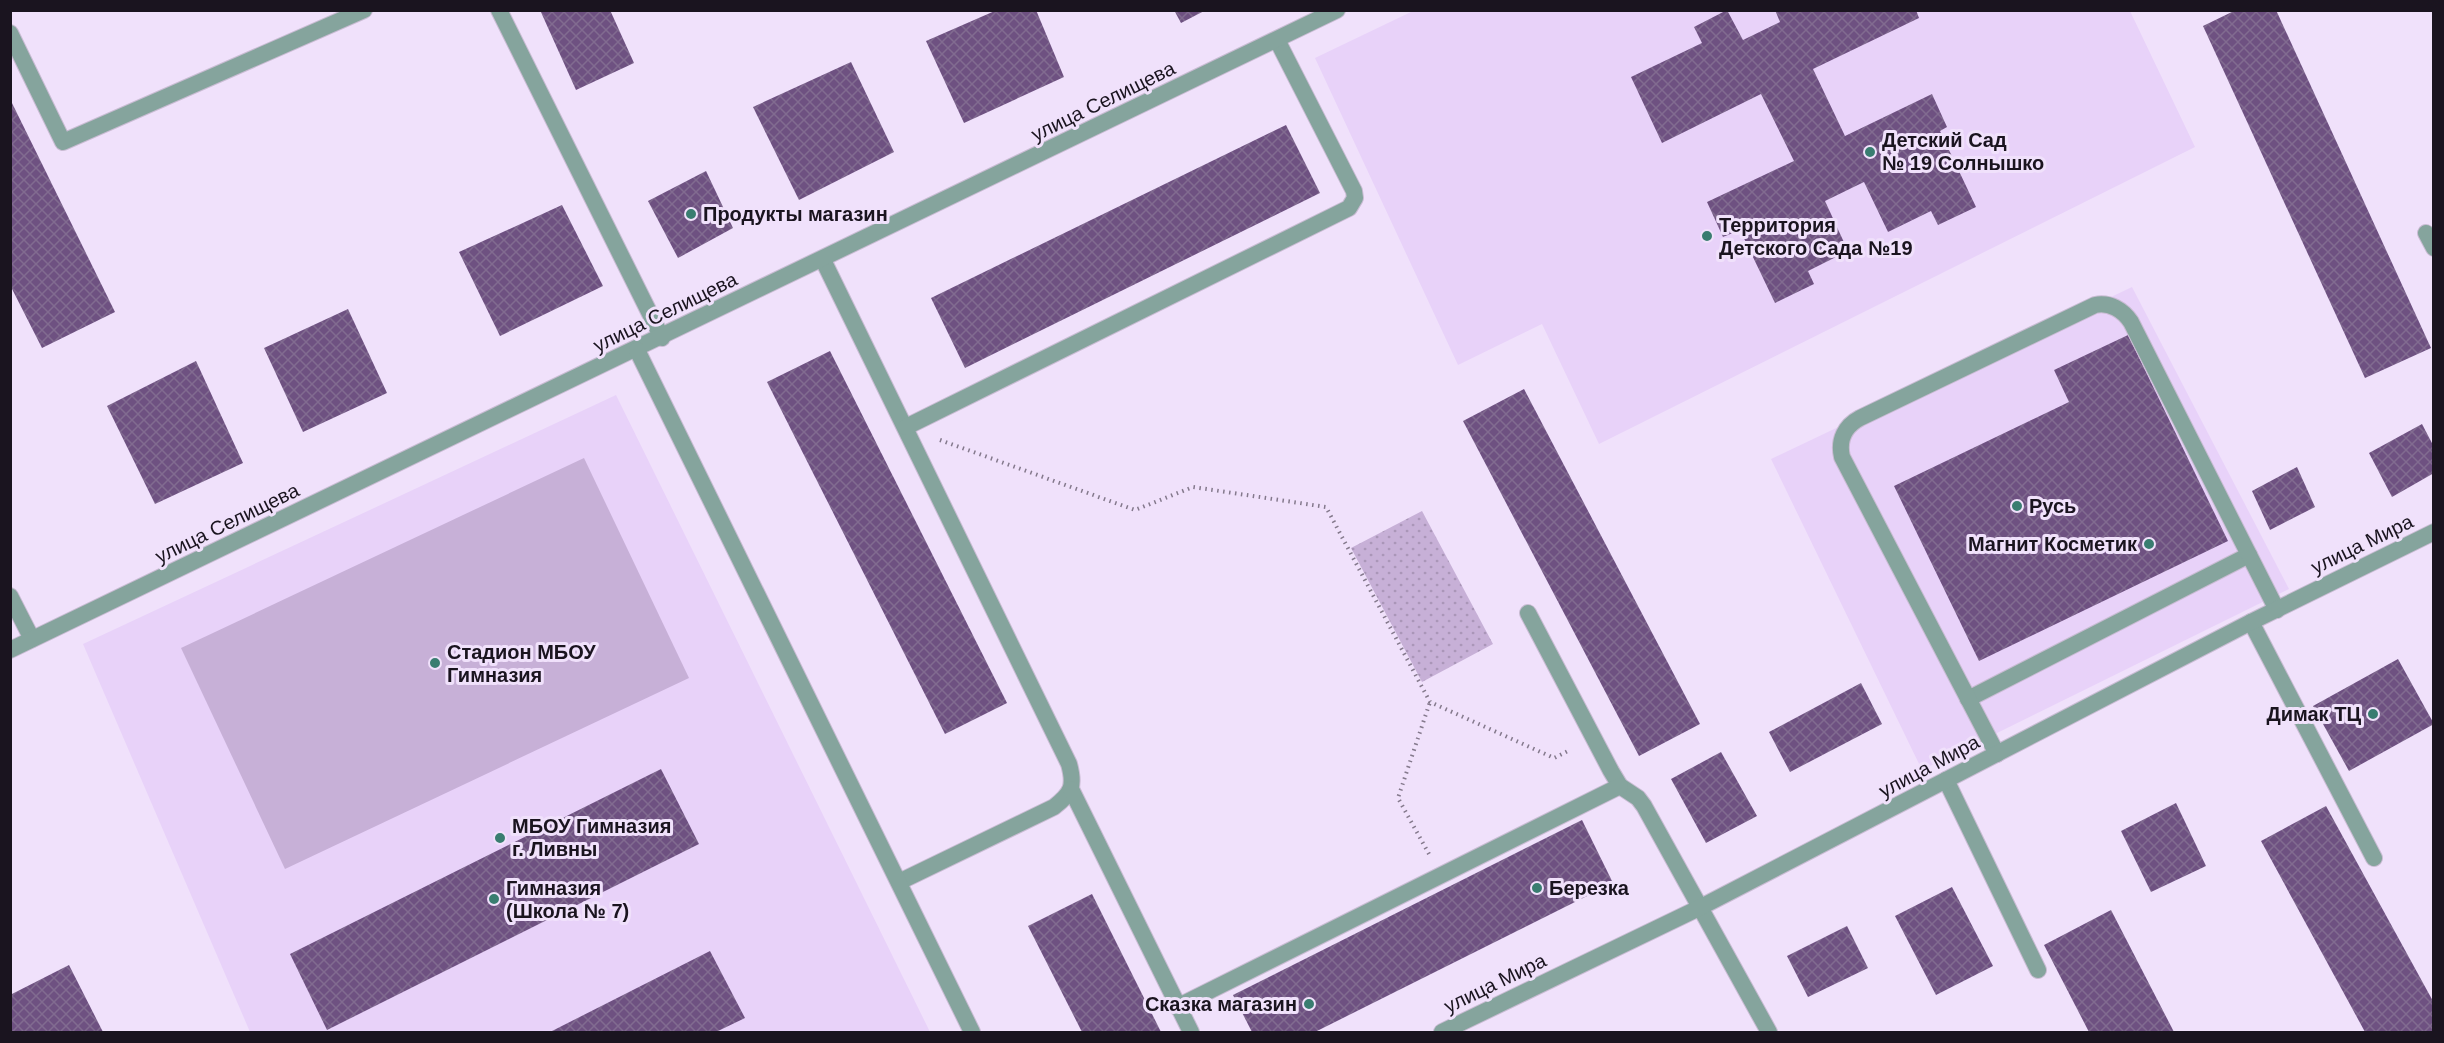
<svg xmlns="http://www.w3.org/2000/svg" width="2444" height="1043" viewBox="0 0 2444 1043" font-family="Helvetica,sans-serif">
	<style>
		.built { fill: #e8d2f9 }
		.grass { fill: #c7b0d7 }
		.park { fill: url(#park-dots) }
		.building { fill: url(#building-cross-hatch) }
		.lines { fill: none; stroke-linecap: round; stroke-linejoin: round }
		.service-casing { stroke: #c9bcd3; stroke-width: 18 }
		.minor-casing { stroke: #c9bcd3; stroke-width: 18 }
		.tertiary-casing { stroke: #c9bcd3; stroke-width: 18 }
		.path { stroke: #84798c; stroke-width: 4; stroke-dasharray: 1.5 4.5; stroke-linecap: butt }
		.service { stroke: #85a49d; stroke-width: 16 }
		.minor { stroke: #85a49d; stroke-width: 16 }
		.tertiary { stroke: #85a49d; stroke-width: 16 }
		.poi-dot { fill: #397d70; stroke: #f0e1fb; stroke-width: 2 }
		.labels { text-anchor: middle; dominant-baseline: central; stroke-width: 6; stroke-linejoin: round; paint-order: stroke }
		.street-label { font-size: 20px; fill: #1a141f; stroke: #f0e1fb }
		.poi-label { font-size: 20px; font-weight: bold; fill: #1a141f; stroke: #f0e1fb; text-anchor: start }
	</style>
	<defs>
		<pattern id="park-dots" width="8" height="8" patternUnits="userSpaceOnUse" patternTransform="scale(1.5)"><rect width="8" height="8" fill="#c7b0d7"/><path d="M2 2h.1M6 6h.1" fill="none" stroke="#aa96b8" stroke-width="1.8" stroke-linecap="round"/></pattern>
		<pattern id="building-cross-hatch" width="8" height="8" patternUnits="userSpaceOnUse" patternTransform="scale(1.5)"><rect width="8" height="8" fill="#6e5181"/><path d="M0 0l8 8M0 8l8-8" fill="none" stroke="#816b90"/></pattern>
	</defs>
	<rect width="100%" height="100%" fill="#f0e1fb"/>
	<g class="built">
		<path d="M1413,11H2130L2195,147L1599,444L1542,324L1458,365L1315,58Z"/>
		<path d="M2132,287L2289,589L1922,770L1771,459Z"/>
		<path d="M616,395L930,1032H250L83,644Z"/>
	</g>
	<path class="grass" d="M584,458L689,678L285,869L181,648Z"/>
	<path class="park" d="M1422,511L1493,644L1422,682L1351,548Z"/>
	<g class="building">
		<path d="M540,10H610L634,63L576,90Z"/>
		<path d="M997,10H1036L1064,77L964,123L926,41Z"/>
		<path d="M1174,10H1206L1181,23Z"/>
		<path d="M1727,10L1743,40L1780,22L1775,10H1916L1919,18L1813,69L1845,136L1932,94L1947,127L1940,131L1976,207L1938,225L1931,211L1888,232L1864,182L1825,201L1848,251L1808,271L1814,284L1775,303L1740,230L1723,237L1707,202L1794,161L1761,94L1662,143L1631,77L1702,43L1694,27Z"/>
		<path d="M2236,10H2276L2431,348L2365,378L2203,26Z"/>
		<path d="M851,62L894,152L799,200L753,107Z"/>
		<path d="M10,99L115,312L42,348L10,285Z"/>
		<path d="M1286,125L1320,193L965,368L931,298Z"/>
		<path d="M706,171L733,228L678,258L648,201Z"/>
		<path d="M562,205L603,286L500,336L459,252Z"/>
		<path d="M348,309L387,393L303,432L264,348Z"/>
		<path d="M2128,335L2228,541L1979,661L1894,486L2069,402L2054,370Z"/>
		<path d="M830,351L1007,703L945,734L767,382Z"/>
		<path d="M196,361L243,463L155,504L107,406Z"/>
		<path d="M1524,389L1700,724L1639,756L1463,421Z"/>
		<path d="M2422,424L2434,447V473L2392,497L2369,453Z"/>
		<path d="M2297,467L2315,507L2270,530L2252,491Z"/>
		<path d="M2398,659L2434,724L2349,771L2313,706Z"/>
		<path d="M1861,683L1882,724L1790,772L1769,732Z"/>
		<path d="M1721,752L1757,816L1706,843L1671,779Z"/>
		<path d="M661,769L699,844L327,1030L290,954Z"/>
		<path d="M2176,803L2206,866L2151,892L2121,831Z"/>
		<path d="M2326,806L2434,1003V1032H2365L2261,841Z"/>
		<path d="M1582,820L1613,883L1315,1032H1252L1233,995Z"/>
		<path d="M1952,887L1993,966L1936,995L1895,916Z"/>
		<path d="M1092,894L1161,1032H1082L1028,926Z"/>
		<path d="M2111,910L2174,1032H2089L2044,945Z"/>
		<path d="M1847,926L1868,968L1808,997L1787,956Z"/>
		<path d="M710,951L745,1018L716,1032H550Z"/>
		<path d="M69,965L103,1032H10V995Z"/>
	</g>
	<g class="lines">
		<defs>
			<g id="service">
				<path d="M499,10L662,338"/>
				<path d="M10,33L63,142L364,10"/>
				<path d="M2426,233L2434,248"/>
				<path d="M823,260L1069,764C1075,786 1072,793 1054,807L899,882"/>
				<path d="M906,427L1349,208L1355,198L1354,191L1277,40"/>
				<path d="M10,596L32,639"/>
				<path d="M1528,613L1611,771L1620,786L1638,798L1644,806L1769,1032"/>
				<path d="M2251,622L2374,858"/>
				<path d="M1968,699L2249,555"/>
				<path d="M1997,754L1842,457C1838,440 1845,426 1860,418L2095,305C2110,302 2123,310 2131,322L2277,610"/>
				<path d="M1946,780L2038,970"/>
				<path d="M1071,789L1191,1032"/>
				<path d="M1177,1007L1620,786"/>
			</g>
			<path id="minor" d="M10,650L1337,10"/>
			<g id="tertiary">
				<path d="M637,350L972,1032"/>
				<path d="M1442,1032L1699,908L2251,622L2434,532"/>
			</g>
		</defs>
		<use href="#service" class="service-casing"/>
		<use href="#minor" class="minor-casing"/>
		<use href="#tertiary" class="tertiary-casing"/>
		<g class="path">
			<path d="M940,440L1135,510L1193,487L1326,507L1430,702L1554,758L1570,750"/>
			<path d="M1429,854L1398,798L1430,702"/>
		</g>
		<use href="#service" class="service"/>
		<use href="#minor" class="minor"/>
		<use href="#tertiary" class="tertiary"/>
	</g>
	<g class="poi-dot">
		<circle cx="1870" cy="152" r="6"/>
		<circle cx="691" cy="214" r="6"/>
		<circle cx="1707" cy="236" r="6"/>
		<circle cx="2017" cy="506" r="6"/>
		<circle cx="2149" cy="544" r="6"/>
		<circle cx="435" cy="663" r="6"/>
		<circle cx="2373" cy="714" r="6"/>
		<circle cx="500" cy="838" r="6"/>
		<circle cx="1537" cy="888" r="6"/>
		<circle cx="494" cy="899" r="6"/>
		<circle cx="1309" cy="1004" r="6"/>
	</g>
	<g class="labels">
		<g class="street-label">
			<text transform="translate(1103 101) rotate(-26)">улица Селищева</text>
			<text transform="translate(665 312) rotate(-26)">улица Селищева</text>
			<text transform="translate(227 523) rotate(-26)">улица Селищева</text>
			<text transform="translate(2362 544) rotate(-26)">улица Мира</text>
			<text transform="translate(1929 766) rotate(-28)">улица Мира</text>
			<text transform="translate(1495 983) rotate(-26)">улица Мира</text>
		</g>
		<g class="poi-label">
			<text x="1882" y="140">Детский Сад<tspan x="1882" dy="23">№ 19 Солнышко</tspan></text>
			<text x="703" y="214">Продукты магазин</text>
			<text x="1719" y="225">Территория<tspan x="1719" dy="23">Детского Сада №19</tspan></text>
			<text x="2029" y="506">Русь</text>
			<text x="2137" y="544" text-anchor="end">Магнит Косметик</text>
			<text x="447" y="652">Стадион МБОУ<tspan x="447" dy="23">Гимназия</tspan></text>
			<text x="2361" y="714" text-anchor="end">Димак ТЦ</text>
			<text x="512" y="826">МБОУ Гимназия<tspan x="512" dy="23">г. Ливны</tspan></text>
			<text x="506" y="888">Гимназия<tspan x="506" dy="23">(Школа № 7)</tspan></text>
			<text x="1549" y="888">Березка</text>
			<text x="1297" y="1004" text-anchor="end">Сказка магазин</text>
		</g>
	</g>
	<rect width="2444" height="1043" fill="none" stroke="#1a141f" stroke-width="24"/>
</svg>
